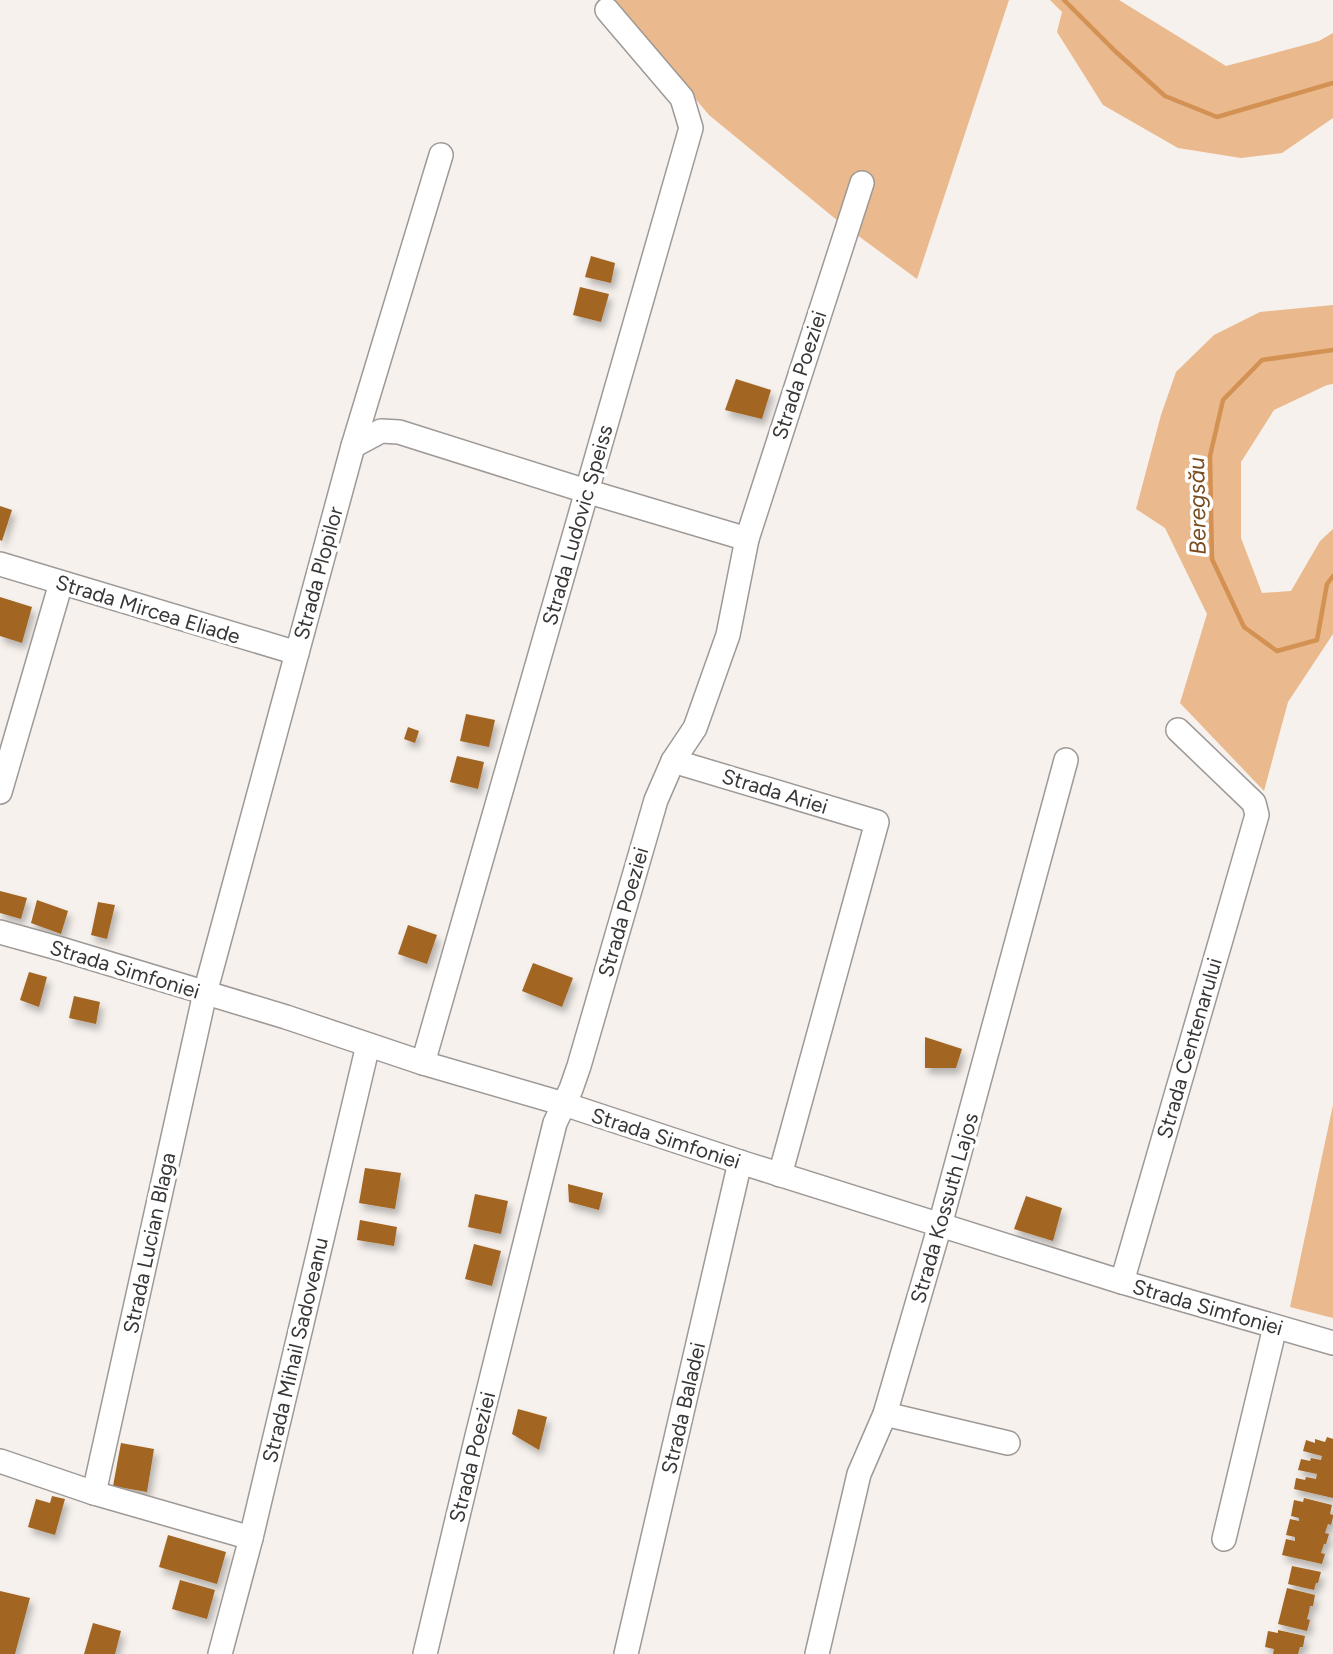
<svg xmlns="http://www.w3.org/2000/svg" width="1333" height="1654" viewBox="0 0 1333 1654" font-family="Figtree,sans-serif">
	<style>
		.green { fill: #eab98d }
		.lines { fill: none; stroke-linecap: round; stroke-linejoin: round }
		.stream { stroke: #d39254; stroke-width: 4.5 }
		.building { fill: #a26523; filter: url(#shadow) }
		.minor-casing { stroke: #9e9996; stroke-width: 26 }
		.minor { stroke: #fff; stroke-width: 23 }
		.labels { text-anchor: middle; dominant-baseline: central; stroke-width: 7; stroke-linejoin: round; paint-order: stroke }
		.street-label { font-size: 21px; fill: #393736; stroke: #fff }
		.water-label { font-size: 23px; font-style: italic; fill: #784c1e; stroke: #fff }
	</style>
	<defs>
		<filter id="shadow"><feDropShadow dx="3.5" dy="6" stdDeviation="3.5" flood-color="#0004"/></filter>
	</defs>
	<rect width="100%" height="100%" fill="#f6f1ed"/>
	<g class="green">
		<path d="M612,0H1009L917,279L838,221L709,115Z"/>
		<path d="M1050,0H1119L1226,66L1319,41L1333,33V118L1282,153L1241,158L1178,148L1103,105L1057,32L1062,12Z"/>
		<path d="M1333,305V384L1327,385L1274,410L1241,462V538L1262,593L1291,591L1320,541L1333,529V634L1288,702L1264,791L1180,703L1207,614L1165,528L1136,509L1161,415L1176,372L1214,335L1260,312Z"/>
		<path d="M1333,1105V1318L1290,1307Z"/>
	</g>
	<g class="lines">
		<g class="stream">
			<path d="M1064,0L1115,51L1165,96L1217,117L1333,83"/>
			<path d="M1333,350L1262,360L1223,400L1210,456L1212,559L1244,627L1277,651L1317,640L1327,584L1333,576"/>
		</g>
	</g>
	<g class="building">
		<path d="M591,256L615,263L611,283L585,277Z"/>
		<path d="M580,287L609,294L601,322L573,315Z"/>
		<path d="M736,379L771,390L762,419L725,410Z"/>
		<path d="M0,506L12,510L2,541L0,540Z"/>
		<path d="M0,597L32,607L22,643L0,636Z"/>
		<path d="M466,714L495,720L489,747L460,741Z"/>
		<path d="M408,727L419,731L415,743L404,739Z"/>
		<path d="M457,756L484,762L478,789L450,782Z"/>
		<path d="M0,891L27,898L21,919L0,913Z"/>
		<path d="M37,900L68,911L61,934L31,923Z"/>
		<path d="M98,902L115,905L107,939L91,935Z"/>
		<path d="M408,925L437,935L427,964L398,954Z"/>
		<path d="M533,963L573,978L562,1007L522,991Z"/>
		<path d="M29,972L47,977L39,1007L20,1000Z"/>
		<path d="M74,996L100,1002L96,1024L69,1018Z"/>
		<path d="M925,1037L962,1049L956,1068H925Z"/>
		<path d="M365,1168L401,1173L395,1209L359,1203Z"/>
		<path d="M568,1184L603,1193L599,1210L569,1202Z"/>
		<path d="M475,1194L508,1201L501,1234L468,1227Z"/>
		<path d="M1026,1196L1062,1208L1053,1241L1014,1229Z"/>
		<path d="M360,1220L397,1227L394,1246L357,1240Z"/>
		<path d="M474,1244L501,1251L492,1286L465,1279Z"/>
		<path d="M518,1409L547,1417L539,1450L512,1434Z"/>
		<path d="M1327,1437L1333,1439V1498L1294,1489L1296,1478L1305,1480L1306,1477L1316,1479L1317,1474L1298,1470L1301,1459L1310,1461L1311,1458L1321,1460L1322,1456L1303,1451L1306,1440L1315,1443V1439L1325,1442Z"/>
		<path d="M121,1443L154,1449L147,1492L113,1486Z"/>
		<path d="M52,1496L65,1499L55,1535L28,1527L36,1499L50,1503Z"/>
		<path d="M1304,1498L1332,1505L1330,1514L1333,1515V1517L1331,1525L1328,1524L1325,1533L1329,1534L1326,1544H1324L1321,1553L1325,1554L1322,1564L1282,1555L1286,1539L1295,1541V1537L1286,1535L1290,1519L1299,1521V1518L1291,1516L1294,1500L1303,1502Z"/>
		<path d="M168,1535L226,1552L217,1584L159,1567Z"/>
		<path d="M1292,1566L1321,1572L1318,1583H1316L1314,1590L1288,1584Z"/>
		<path d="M180,1580L215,1590L207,1619L172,1609Z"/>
		<path d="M1287,1588L1315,1595L1313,1606H1310L1309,1612L1307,1619L1310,1620L1307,1631L1278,1624Z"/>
		<path d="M0,1591L30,1598L15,1654H0Z"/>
		<path d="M93,1623L121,1631L115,1654H84Z"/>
		<path d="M1278,1630L1305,1636L1303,1647H1300L1298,1654H1273L1274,1649L1265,1647L1268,1631L1278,1633Z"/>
	</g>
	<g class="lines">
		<defs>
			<g id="minor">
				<path d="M353,446L381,431L399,432L586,491L747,539"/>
				<path d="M0,564L297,653"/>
				<path d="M673,761L877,822L780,1175"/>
				<path d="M0,792L61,583"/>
				<path d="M0,932L61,949L286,1017L423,1063L564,1104L740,1162L1122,1282L1333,1343"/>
				<path d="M423,1063L691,128L682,98L607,10"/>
				<path d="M1122,1282L1257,815L1254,803L1178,730"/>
				<path d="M885,1414L1008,1443"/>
				<path d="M0,1461L94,1493L251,1538"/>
				<path d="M94,1493L205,993L353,446L441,155"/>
				<path d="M1224,1539L1275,1327"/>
				<path d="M220,1654L251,1538L368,1045"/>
				<path d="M425,1654L477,1436L555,1123L571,1089L579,1066L656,800L673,761L695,728L728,635L747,539L862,183"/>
				<path d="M626,1654L740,1162"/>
				<path d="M817,1654L859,1474L885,1414L940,1225L1066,760"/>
			</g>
		</defs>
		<use href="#minor" class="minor-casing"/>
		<use href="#minor" class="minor"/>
	</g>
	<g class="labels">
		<g class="street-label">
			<text transform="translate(799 375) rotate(-72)">Strada Poeziei</text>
			<text transform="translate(577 525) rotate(-74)">Strada Ludovic Speiss</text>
			<text transform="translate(318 573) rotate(-75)">Strada Plopilor</text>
			<text transform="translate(148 609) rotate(17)">Strada Mircea Eliade</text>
			<text transform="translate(775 791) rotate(17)">Strada Ariei</text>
			<text transform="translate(623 912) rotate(-74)">Strada Poeziei</text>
			<text transform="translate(125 969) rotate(17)">Strada Simfoniei</text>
			<text transform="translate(1189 1048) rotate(-74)">Strada Centenarului</text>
			<text transform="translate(666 1138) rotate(18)">Strada Simfoniei</text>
			<text transform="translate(944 1208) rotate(-74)">Strada Kossuth Lajos</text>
			<text transform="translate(149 1243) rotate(-78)">Strada Lucian Blaga</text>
			<text transform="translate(1208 1307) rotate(16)">Strada Simfoniei</text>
			<text transform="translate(295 1350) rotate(-77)">Strada Mihail Sadoveanu</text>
			<text transform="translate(683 1408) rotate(-77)">Strada Baladei</text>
			<text transform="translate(472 1457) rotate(-76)">Strada Poeziei</text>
		</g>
		<g class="water-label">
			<text transform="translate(1197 506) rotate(-91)">Beregsău</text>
		</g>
	</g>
</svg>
